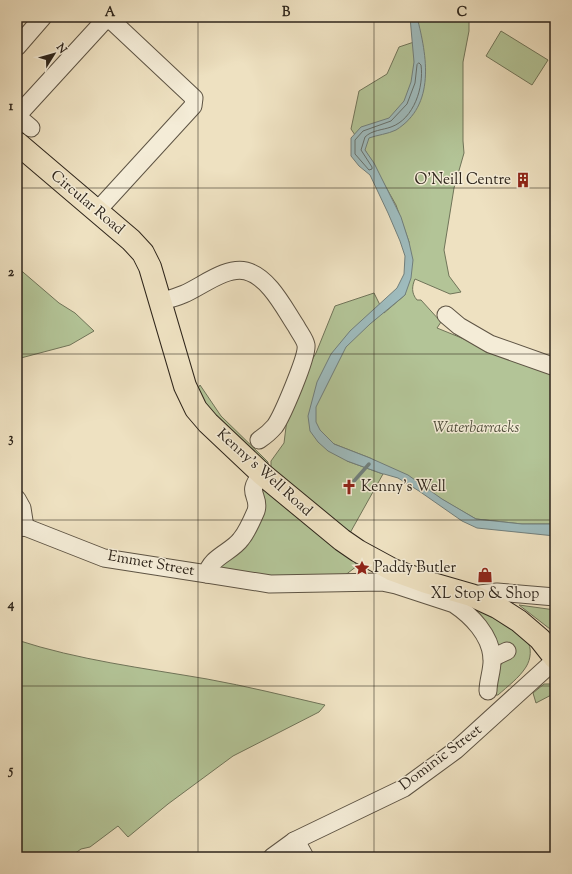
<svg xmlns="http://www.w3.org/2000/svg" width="572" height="874" viewBox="0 0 572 874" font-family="'Sorts Mill Goudy',serif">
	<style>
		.green { fill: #b3c497; stroke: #707459 }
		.water { fill: #9ebbbd; stroke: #717f7c }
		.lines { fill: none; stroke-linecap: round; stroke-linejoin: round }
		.shore { stroke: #66706c; stroke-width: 1 }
		.stream { stroke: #717f7c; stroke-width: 3.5 }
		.minor-casing { stroke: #5e5444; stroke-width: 19 }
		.major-casing { stroke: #2e251b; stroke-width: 24 }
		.minor { stroke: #f4ecd7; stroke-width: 17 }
		.major { stroke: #eee1c1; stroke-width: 22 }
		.grid { fill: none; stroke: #2e251b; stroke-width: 1; stroke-opacity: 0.55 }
		.labels { text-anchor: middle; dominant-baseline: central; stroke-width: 3; stroke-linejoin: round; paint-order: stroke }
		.poi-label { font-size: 15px; fill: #2e251b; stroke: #f4ecd7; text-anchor: start }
		.street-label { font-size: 15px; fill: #2e251b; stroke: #f4ecd7 }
		.park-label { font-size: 15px; font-style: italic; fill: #4f4d3a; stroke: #f4ecd7 }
		.neatline { fill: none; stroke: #2e251b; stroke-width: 1.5 }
		.grid-label { font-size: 13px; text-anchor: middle; font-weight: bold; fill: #2e251b }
	</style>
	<rect width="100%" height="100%" fill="#eee1c1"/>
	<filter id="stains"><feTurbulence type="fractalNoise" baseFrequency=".005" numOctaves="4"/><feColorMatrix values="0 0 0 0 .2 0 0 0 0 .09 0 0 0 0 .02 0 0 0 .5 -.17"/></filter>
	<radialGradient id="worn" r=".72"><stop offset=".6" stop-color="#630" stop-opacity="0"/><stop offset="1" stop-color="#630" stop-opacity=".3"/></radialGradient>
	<g class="green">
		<path d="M415,17H469V31L463,62V141L464,153L454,188L444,250L449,276L461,292L450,294L415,279C412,286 411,293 417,300H421L441,322L437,328L555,376V524H522L476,519L370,458L334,444L347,461L383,474L350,533L271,468V461L284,443L288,411L295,390L316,353L335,306L374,293L384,313L405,295L409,242L396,205L365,150L351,129L359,91L387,74L399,47L420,40Z"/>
		<path d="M501,31L548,60L532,85L486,56Z"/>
		<path d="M17,267L59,303L75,313L94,331L70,345L17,359Z"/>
		<path d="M200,385L221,416L263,457L268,462V465L205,408L197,390Z"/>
		<path d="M266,488L352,558L357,566L344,576L272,580L216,567L259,495Z"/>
		<path d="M519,605L555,610V632L550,629Z"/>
		<path d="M477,609C489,614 520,630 527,640C532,648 531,659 526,667C519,678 508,686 498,695H492L498,668L510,654L497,646L470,615Z"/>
		<path d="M17,640C78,660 143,668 207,679C246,686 286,696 325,705L319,712L233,756L168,804L128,837L118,826L90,847L81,849L70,857H17Z"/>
		<path d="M544,684H555V693L536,703L533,693Z"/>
	</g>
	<path class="water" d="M410,17H417C427,56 436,105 396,130C388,134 377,135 369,138L365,150L374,163L401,217L409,242L413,260L411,278L405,295L370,324L346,347L316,407V422L320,430L334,444L370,458L408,475L442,499L476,519L522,524H555V536L477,528L462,521L419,491L398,478L384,474H383L347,461L328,451L318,442L310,431L308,416L317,382L331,354L350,331L397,288L404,274L405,256L400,241L388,213L370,175L359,166L351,156V138L361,127L389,118L404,101L411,82L414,62Z"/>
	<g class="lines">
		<path class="shore" d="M419,63L421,65C424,87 414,119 391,127C383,130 372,130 365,137L361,150L372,167V169L369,170L355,154V140L363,131L391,121L407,104L415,83L417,65Z"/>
		<path class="stream" d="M354,481L369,464"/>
		<defs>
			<g id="minor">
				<path d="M17,47L43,17"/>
				<path d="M17,116L104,21H112L194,98L193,106L97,211"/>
				<path d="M17,116L31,128"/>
				<path d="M161,302C169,299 177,297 184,294C201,287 226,266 246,271C269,277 284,308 296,326C299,332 305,339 306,345C308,356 282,416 275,426C270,432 265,436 259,440"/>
				<path d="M446,315L459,326L490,344L555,367"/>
				<path d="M17,499L22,508L25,527L17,528"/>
				<path d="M25,527L104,558L207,574C210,557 232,552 241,539C246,533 253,518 256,511C261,495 244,494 262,474"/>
				<path d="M207,574L270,584L382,582L396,585L454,604C472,616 490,635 492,657C493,669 488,680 488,691"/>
				<path d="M471,595L497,592L555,597"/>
				<path d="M492,658L507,651"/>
				<path d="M294,841L300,848L305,857"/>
				<path d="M272,857L294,841L404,788L456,750L555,660"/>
			</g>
			<path id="major" d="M17,143L131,240L143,253L150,267L185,386L196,409L208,423L262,474L342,540L358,551L393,570L426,582L471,595L497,607L519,621L540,639L555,658"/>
		</defs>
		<use href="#minor" class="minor-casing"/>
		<use href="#major" class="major-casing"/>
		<use href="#minor" class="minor"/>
		<use href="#major" class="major"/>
	</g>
	<path class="grid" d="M198,17V857M374,17V857M17,188H555M17,354H555M17,520H555M17,686H555"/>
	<defs>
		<symbol id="building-bare" viewBox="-9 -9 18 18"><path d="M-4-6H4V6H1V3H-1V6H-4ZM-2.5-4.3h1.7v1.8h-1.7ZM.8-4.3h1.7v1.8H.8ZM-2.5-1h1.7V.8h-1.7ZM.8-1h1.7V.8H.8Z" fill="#8f2418" stroke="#f4ecd7" stroke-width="2.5" paint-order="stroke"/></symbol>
		<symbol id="church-bare" viewBox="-9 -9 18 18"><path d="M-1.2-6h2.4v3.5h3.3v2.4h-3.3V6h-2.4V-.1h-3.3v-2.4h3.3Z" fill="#8f2418" stroke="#f4ecd7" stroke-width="2.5" paint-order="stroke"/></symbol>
		<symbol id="sight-bare" viewBox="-9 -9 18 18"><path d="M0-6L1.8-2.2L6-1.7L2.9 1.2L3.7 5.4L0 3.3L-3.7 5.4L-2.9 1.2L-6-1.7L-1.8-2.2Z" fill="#8f2418" stroke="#f4ecd7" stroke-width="2.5" paint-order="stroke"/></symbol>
		<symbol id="shop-bare" viewBox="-9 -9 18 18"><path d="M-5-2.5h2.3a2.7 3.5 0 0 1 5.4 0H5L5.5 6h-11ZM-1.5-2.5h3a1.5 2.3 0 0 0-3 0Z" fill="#8f2418" stroke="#f4ecd7" stroke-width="2.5" paint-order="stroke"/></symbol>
	</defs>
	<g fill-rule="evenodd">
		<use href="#building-bare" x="512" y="169" width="22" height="22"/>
		<use href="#church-bare" x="338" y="476" width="22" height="22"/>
		<use href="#sight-bare" x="351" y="557" width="22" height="22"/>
		<use href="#shop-bare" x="474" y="564" width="22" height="22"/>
	</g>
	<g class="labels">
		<g class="poi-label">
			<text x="511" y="180" text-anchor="end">O'Neill Centre</text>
			<text x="361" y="487">Kenny's Well</text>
			<text x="374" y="568">Paddy Butler</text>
			<text x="485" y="594" text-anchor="middle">XL Stop &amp; Shop</text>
		</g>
		<g class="street-label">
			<text transform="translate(87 203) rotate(40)">Circular Road</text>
			<text transform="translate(264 473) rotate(42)">Kenny's Well Road</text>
			<text transform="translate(151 564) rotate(10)">Emmet Street</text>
			<text transform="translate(441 758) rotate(-37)">Dominic Street</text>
		</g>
		<g class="park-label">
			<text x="476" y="428">Waterbarracks</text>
		</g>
	</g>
	<rect width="572" height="874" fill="none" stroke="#eee1c1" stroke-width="44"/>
	<g transform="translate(54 54) rotate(53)" stroke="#f4ecd7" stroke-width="3" paint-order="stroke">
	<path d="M0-3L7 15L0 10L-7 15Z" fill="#2e251b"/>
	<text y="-6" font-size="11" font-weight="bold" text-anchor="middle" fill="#2e251b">N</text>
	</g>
	<rect x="22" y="22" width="528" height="830" class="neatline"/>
	<g class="grid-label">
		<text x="110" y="16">A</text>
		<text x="286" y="16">B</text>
		<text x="462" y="16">C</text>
		<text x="11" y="110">1</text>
		<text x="11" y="276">2</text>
		<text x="11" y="442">3</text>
		<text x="11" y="608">4</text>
		<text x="11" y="774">5</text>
	</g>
	<rect width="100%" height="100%" filter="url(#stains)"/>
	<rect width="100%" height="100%" fill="url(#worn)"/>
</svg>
